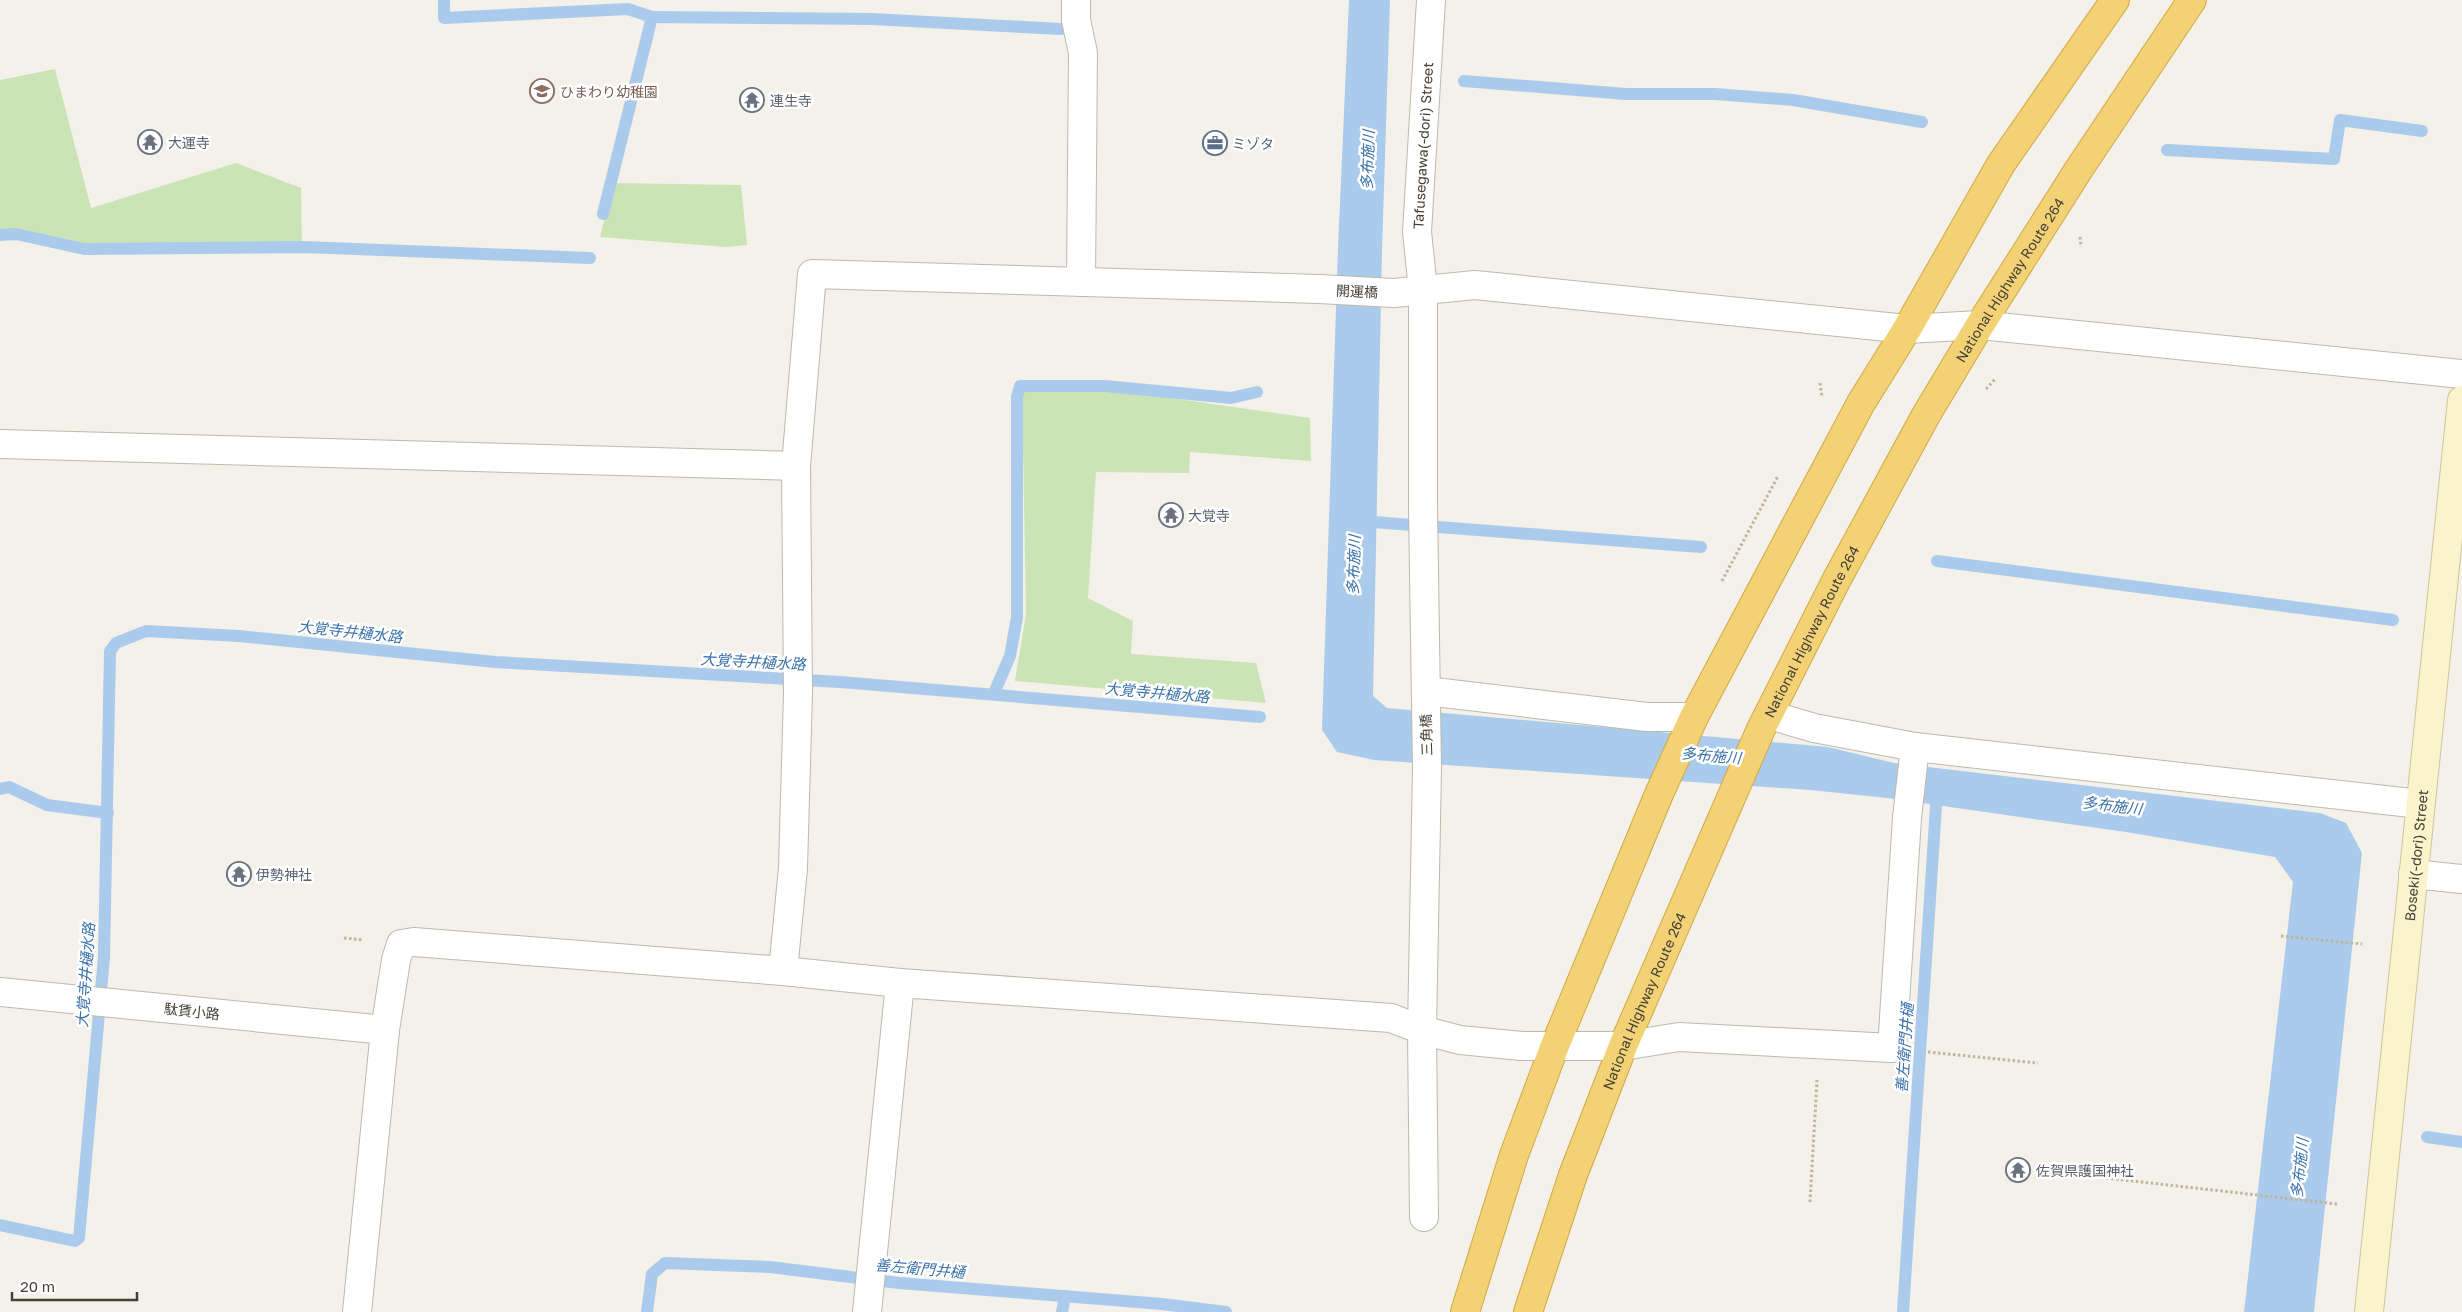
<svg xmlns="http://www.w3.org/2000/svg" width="2462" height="1312" viewBox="0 0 2462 1312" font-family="'Golos Text','Noto Sans JP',sans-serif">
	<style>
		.green { fill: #cbe4b5 }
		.water { fill: #aacbeb }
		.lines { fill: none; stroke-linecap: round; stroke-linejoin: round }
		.stream { stroke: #aacbeb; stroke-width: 12 }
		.street-casing { stroke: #beb9ac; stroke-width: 30 }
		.secondary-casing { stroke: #cfc59c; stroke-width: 30 }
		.highway-casing { stroke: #d1a845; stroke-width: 30 }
		.path { stroke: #beb69e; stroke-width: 3; stroke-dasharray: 2.5 2.5; stroke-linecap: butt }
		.street { stroke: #fff; stroke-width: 28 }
		.secondary { stroke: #faf3cb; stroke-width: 28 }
		.highway { stroke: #f2d274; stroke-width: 28 }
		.labels { text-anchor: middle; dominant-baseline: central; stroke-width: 5; stroke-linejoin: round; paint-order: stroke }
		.education-label { font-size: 14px; fill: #785e54; stroke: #fff; text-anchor: start }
		.worship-label { font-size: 14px; fill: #5b616d; stroke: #fff; text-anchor: start }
		.service-label { font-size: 14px; fill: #4e5e75; stroke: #fff; text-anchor: start }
		.street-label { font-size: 14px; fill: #464138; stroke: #fff }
		.water-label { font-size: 15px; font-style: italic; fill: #3971aa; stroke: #fff }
	</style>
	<rect width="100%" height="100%" fill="#f3f1e9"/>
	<g class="green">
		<path d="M55,69L91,208L236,163L301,188L302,251L84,252L18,238L0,240V80Z"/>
		<path d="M613,183L741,185L747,245L726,247L600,237Z"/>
		<path d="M1115,390L1310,418L1311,461L1190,452L1189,473L1096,472L1088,598L1133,621L1131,654L1256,663L1266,703L1015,681L1026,614L1022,391Z"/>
	</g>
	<path class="water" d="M1349,0H1390L1382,250L1373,696L1387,708L1828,747L1894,763L2320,813L2346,823L2362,853L2314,1312H2244L2293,882L2275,857L2126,832L1887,798L1810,790L1374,760L1337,752L1322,730L1338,248Z"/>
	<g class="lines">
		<g class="stream">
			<path d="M444,0V18L628,9L652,17L603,214"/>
			<path d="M652,17L872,19L1061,29"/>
			<path d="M1464,81L1626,94H1715L1793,100L1922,122"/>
			<path d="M2167,150L2334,159L2340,120L2422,131"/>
			<path d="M0,235L16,234L84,249L304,247L590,258"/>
			<path d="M1360,521L1701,547"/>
			<path d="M1937,561L2393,620"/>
			<path d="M994,693L1010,656L1017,617V397L1020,386H1105L1231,398L1257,392"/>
			<path d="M0,789L9,787L47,805L108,813"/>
			<path d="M2427,1137L2462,1142"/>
			<path d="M0,1225L75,1241L79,1238L104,957L110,651L116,643L146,631L239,636L495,662L840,682L1260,717"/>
			<path d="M647,1312L652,1274L665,1263L770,1267L899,1283L1162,1304L1226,1312"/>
			<path d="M1062,1312L1065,1296"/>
			<path d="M1903,1312L1937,791"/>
		</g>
		<defs>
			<g id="street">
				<path d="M1076,0V20L1083,53L1081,282"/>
				<path d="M0,444L796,466"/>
				<path d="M1426,691L1647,717H1694"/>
				<path d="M1770,715L1814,728L1915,747L2420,804"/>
				<path d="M2413,874L2462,879"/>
				<path d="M783,971L793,868L798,693L796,466L812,274L1319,289L1394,293L1475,285L1907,329L1980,325L2462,374"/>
				<path d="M0,992L385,1030"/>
				<path id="s1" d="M1424,1217L1422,1030L1427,769L1423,507V289L1417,232L1431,0"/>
				<path d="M357,1312L385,1030L396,960L401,944L414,942L783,971L900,983L1391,1018L1422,1030L1460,1040L1522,1046H1623L1679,1037L1892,1048L1907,818L1915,747"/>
				<path d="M867,1312L900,983"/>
			</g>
			<g id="secondary">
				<path id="s2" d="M2369,1312L2462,400"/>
			</g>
			<g id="highway">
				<path d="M1465,1312L1514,1155L1554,1048L1659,794L1694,717L1861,403L1907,329L2001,164L2115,0"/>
				<path id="s3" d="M1528,1312L1573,1175L1623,1046L1761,729L1837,579L1926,415L1980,325L2079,169L2192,0"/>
			</g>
		</defs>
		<use href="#street" class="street-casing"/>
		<use href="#secondary" class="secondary-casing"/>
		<use href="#highway" class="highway-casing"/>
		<g class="path">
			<path d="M2080,237L2081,247"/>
			<path d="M1820,383L1822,397"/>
			<path d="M1986,389L1996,378"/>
			<path d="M1722,581L1778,476"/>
			<path d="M2281,936L2362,944"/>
			<path d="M344,938L363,940"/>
			<path d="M1928,1052L2038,1063"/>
			<path d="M2106,1178L2337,1204"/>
			<path d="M1810,1202L1817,1080"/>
		</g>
		<use href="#street" class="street"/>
		<use href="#secondary" class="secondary"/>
		<use href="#highway" class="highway"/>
	</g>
	<defs>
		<symbol id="school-ring" viewBox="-11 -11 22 22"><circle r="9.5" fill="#fff" stroke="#8d6e63" stroke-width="1.5"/><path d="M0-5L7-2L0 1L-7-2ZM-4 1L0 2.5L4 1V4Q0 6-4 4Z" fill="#8d6e63"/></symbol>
		<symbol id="temple-ring" viewBox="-11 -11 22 22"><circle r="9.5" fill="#fff" stroke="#6b7280" stroke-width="1.5"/><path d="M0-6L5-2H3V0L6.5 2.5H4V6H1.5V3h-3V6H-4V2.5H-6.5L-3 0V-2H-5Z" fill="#6b7280"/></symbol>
		<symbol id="office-ring" viewBox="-11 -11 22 22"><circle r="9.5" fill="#fff" stroke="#5c6f8a" stroke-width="1.5"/><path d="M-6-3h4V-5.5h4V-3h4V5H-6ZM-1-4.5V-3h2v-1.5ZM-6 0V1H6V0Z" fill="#5c6f8a"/></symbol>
	</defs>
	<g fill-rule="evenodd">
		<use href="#school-ring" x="528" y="77" width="28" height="28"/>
		<use href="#temple-ring" x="738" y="86" width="28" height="28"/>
		<use href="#temple-ring" x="136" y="128" width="28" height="28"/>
		<use href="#office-ring" x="1201" y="129" width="28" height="28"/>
		<use href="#temple-ring" x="1157" y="501" width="28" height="28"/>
		<use href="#temple-ring" x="225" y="860" width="28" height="28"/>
		<use href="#temple-ring" x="2004" y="1156" width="28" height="28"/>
	</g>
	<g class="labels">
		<g class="education-label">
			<text x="560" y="91">ひまわり幼稚園</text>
		</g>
		<g class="worship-label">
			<text x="770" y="100">連生寺</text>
			<text x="168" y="142">大運寺</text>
			<text x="1188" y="515">大覚寺</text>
			<text x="256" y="874">伊勢神社</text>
			<text x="2036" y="1170">佐賀県護国神社</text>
		</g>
		<g class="service-label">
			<text x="1232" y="143">ミゾタ</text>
		</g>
		<g class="street-label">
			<text stroke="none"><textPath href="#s1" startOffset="1072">Tafusegawa(-dori) Street</textPath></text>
			<text stroke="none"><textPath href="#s3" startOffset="1142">National Highway Route 264</textPath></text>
			<text transform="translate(1357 291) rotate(3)">開運橋</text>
			<text stroke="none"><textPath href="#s3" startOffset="738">National Highway Route 264</textPath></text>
			<text transform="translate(1426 735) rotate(-92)">三角橋</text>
			<text stroke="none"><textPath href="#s2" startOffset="459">Boseki(-dori) Street</textPath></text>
			<text stroke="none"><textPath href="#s3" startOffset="332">National Highway Route 264</textPath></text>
			<text transform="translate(192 1011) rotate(6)">駄賃小路</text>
		</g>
		<g class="water-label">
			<text transform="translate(1367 160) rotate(-88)">多布施川</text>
			<text transform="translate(1353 565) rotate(-88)">多布施川</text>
			<text transform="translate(350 631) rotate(6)">大覚寺井樋水路</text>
			<text transform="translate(753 661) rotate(3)">大覚寺井樋水路</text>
			<text transform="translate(1157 692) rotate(5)">大覚寺井樋水路</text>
			<text transform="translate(1711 755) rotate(5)">多布施川</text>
			<text transform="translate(2112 805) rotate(7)">多布施川</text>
			<text transform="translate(85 975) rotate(-86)">大覚寺井樋水路</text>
			<text transform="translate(1904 1048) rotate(-86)">善左衛門井樋</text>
			<text transform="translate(2299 1168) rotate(-84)">多布施川</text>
			<text transform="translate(920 1268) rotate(5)">善左衛門井樋</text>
		</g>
	</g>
	<path d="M12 1292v8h125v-8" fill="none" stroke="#464138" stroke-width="2.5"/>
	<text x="20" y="1292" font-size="15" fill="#464138" stroke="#ffffff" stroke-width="4" paint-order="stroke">20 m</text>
</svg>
